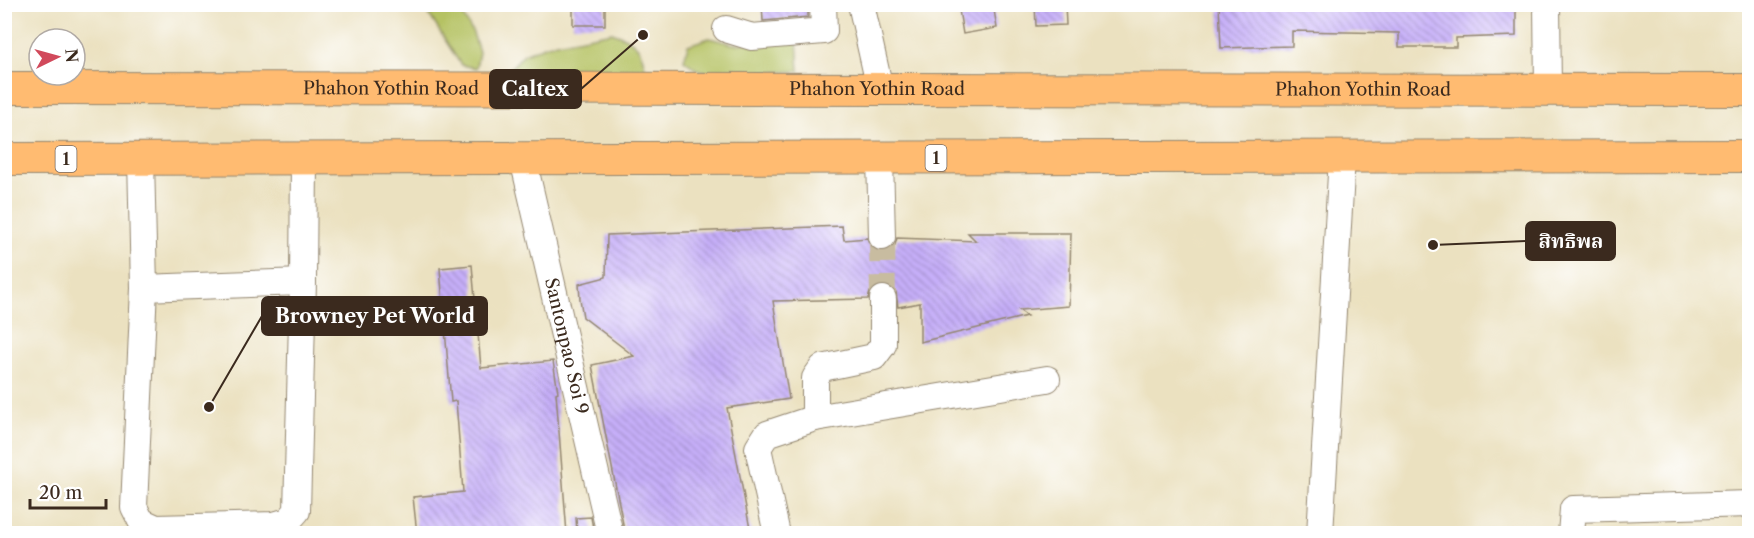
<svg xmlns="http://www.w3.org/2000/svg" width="1754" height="538" viewBox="0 0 1754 538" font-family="'Libre Caslon Text','Noto Serif Thai',serif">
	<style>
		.grass { fill: #b5c264; stroke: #787641; stroke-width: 1.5 }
		.building { fill: url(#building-back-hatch) }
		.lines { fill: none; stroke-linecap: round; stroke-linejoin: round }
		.minor-tunnel { stroke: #c8bca0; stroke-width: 26; stroke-dasharray: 26 13; stroke-linecap: butt }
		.minor-casing { stroke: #93866f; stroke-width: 28 }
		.major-casing { stroke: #93866f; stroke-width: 34 }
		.minor { stroke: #fff; stroke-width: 26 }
		.major { stroke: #ffbb71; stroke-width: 32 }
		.labels { text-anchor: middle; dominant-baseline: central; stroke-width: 4.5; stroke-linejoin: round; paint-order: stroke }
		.shield { fill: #fff; stroke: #766a62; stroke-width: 1.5 }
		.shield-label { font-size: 16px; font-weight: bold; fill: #3b2a1e }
		.street-label { font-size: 18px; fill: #3b2a1e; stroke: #fff }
		.leader { fill: none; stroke: #3b2a1e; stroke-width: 2 }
		.callout-dot { fill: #3b2a1e; stroke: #fff; stroke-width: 2 }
		.callout { fill: #3b2a1e; stroke: #3b2a1e; stroke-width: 2 }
		.callout-label { font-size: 20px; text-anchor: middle; font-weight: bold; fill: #fff }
	</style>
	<defs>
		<pattern id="building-back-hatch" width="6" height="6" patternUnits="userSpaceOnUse" patternTransform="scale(1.5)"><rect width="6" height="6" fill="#c6aff9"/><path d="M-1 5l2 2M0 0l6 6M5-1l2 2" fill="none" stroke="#a28fc9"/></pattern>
	</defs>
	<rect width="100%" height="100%" fill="#fff"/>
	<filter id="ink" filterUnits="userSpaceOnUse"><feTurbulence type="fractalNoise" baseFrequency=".0167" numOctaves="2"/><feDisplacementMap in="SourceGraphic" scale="12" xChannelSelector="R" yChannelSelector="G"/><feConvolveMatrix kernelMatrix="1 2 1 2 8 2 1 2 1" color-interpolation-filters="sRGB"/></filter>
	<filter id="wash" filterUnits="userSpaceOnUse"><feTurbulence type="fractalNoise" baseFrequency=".008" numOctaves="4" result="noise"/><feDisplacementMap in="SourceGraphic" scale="24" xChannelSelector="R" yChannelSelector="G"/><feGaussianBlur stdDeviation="1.35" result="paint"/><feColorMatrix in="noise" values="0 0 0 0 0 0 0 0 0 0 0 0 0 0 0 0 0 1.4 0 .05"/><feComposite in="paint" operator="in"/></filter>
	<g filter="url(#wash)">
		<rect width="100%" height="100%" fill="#ebe1c0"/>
		<g class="grass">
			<path d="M423,5H457L473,33L479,52L476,68L461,65Z"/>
			<path d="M612,32C637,41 643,48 646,75L507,72L524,54L547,45Z"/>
			<path d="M709,38L733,44L797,40L799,71L718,75L696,69L684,60L688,45Z"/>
		</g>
		<g id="blocks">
			<g class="building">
				<rect x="573" y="4" width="32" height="21"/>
				<path d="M762,4H808V17L763,21Z"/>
				<path d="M958,4H993L997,28L963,34Z"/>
				<path d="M1035,4H1065L1066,25L1036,26Z"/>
				<path d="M1219,4H1516V36L1456,38V47H1399V33L1292,31V46L1221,48Z"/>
				<path d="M842,226L844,240L867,238L870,245L874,250L882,252L890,249L895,245L897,238L976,241L968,233H1071L1069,306L1019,310L1027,316L920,342V303L898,307L896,292L890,286L882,284L875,286L870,292L868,299L773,301L789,399L727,408L751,534H625L592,365L634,356L583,317L580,299L579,284L606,277L607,235Z"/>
				<path d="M472,265L481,368L553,361L558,392L556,393L567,534H417L413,497L463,492L456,401L451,402L440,268Z"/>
				<path d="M591,517L594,534H577L576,518Z"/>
			</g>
		</g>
	</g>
	<g filter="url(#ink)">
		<use href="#blocks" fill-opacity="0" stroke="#93866f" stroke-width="1.5"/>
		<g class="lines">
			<path class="minor-tunnel" d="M882,237L883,299"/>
			<defs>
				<g id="minor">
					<path d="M861,4L880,89"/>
					<path d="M1547,4L1548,90"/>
					<path d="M726,29L752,37L824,31L823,4"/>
					<path d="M880,158L882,237"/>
					<path d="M141,159L144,288L303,282L304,159"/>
					<path id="s1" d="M523,159L610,534"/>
					<path d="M144,288L134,507L141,521L156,528L274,525L288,521L297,511L303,282"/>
					<path d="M815,418L1047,379"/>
					<path d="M777,534L758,448L767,434L815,418V378L822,368L874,357L883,345V299"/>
					<path d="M1320,534L1342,157"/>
					<path d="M1571,534L1573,509L1750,504"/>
				</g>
				<g id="major">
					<path id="s2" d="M4,88L1750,90"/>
					<path d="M4,159L1750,156"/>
				</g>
			</defs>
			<use href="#minor" class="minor-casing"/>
			<use href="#major" class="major-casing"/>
			<use href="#minor" class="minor"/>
			<use href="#major" class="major"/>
		</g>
	</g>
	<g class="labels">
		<g class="shield">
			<rect x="925.5" y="145" width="21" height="26" rx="4.5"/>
			<rect x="55.5" y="146" width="21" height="26" rx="4.5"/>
		</g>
		<g class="shield-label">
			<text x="936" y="158">1</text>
			<text x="66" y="159">1</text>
		</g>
		<g class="street-label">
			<text stroke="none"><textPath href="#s2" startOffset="873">Phahon Yothin Road</textPath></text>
			<text stroke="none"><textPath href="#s2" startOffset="1359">Phahon Yothin Road</textPath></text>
			<text stroke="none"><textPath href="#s2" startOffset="387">Phahon Yothin Road</textPath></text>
			<text stroke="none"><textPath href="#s1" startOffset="192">Santonpao Soi 9</textPath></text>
		</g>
	</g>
	<path class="leader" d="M643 35L581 89M1433 245L1526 241M209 407L262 316"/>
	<g class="callout-dot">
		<circle cx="643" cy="35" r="6"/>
		<circle cx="1433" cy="245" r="6"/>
		<circle cx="209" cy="407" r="6"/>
	</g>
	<g class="callout">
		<rect x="490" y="70" width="91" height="38" rx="6"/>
		<rect x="1526" y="222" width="89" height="38" rx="6"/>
		<rect x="262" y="297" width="225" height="38" rx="6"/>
	</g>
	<g class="callout-label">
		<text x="535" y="96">Caltex</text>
		<text x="1571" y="248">สิทธิพล</text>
		<text x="375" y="323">Browney Pet World</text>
	</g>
	<rect width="1754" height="538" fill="none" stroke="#fff" stroke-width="24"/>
	<g transform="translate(57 57) rotate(85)"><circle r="28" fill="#ffffff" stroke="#b1aaa5" stroke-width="1.5"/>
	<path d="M0-4.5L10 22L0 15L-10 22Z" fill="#d1495b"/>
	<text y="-9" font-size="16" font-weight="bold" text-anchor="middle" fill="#3b2a1e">N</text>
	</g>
	<path d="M30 499v9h76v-9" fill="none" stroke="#3b2a1e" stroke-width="3"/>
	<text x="39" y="499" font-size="18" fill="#3b2a1e" stroke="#ffffff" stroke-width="4.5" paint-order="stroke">20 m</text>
</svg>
